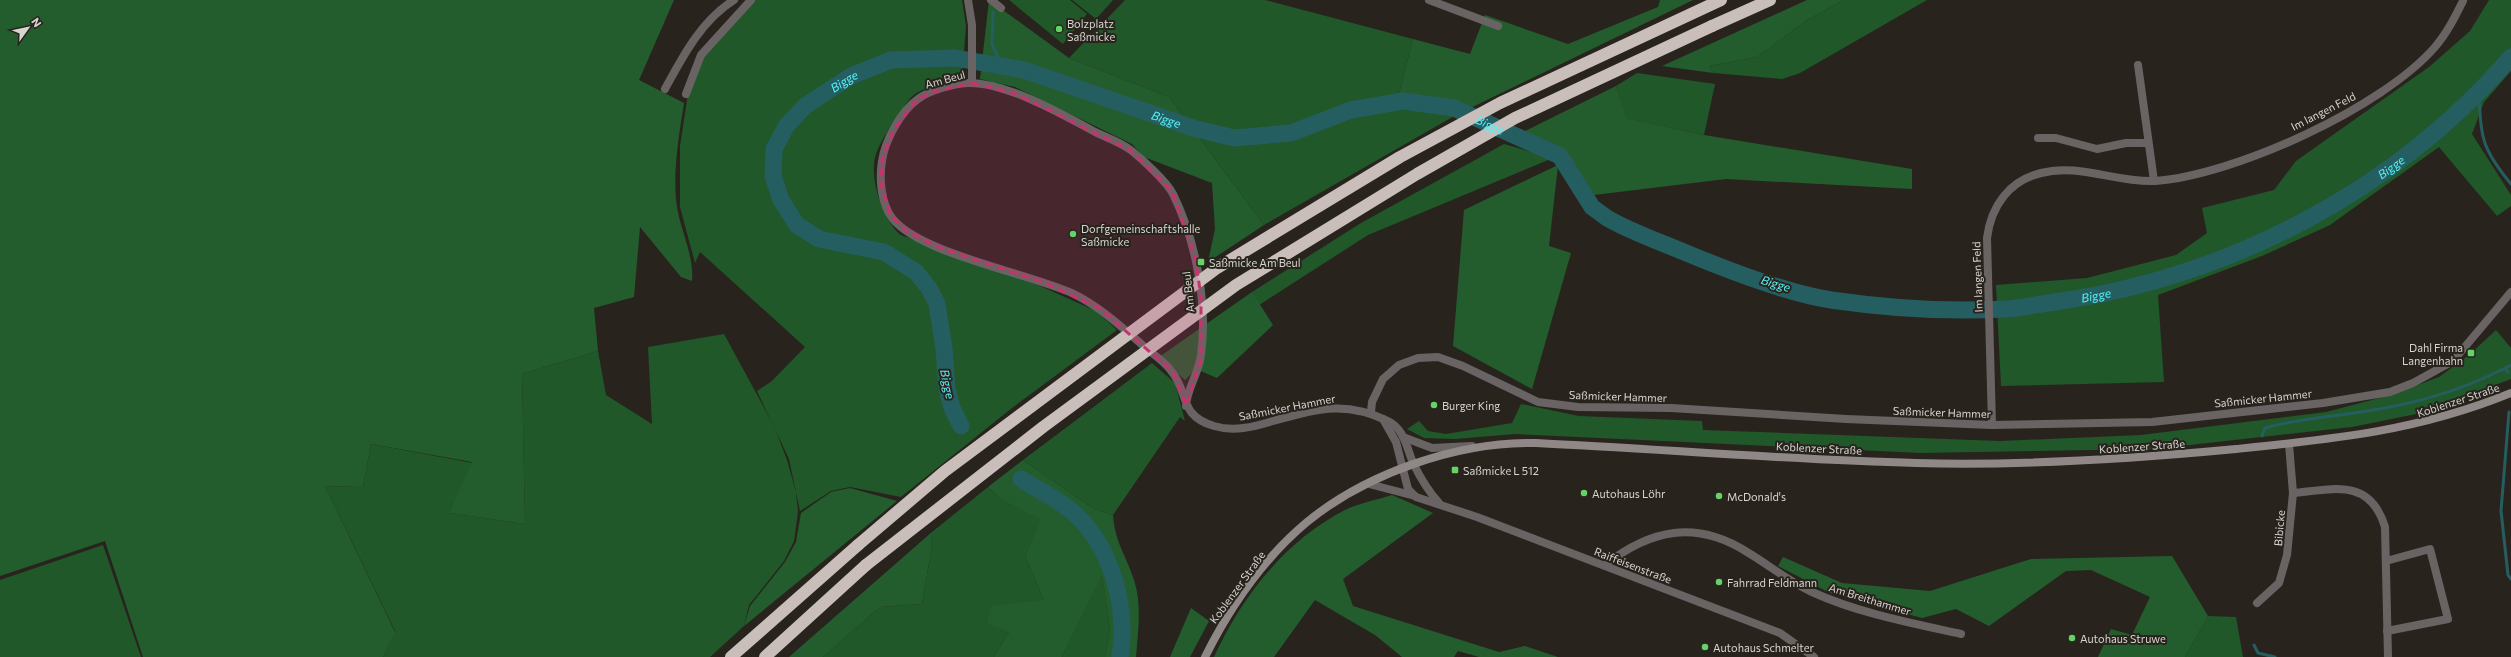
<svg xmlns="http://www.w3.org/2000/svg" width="2511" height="657" viewBox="0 0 2511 657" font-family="Commissioner,sans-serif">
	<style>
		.green { fill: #205829 }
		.forest { fill: #245d2d }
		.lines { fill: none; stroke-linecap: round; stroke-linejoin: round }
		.stream { stroke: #255e60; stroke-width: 3 }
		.river { stroke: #255e60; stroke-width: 17 }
		.street { stroke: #696463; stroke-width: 8 }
		.secondary { stroke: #8f8886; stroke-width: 8 }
		.highway { stroke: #c9beba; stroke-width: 12 }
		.highway-bridge { stroke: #c9beba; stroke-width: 12 }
		.marked { fill: #c5346d; fill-opacity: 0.2; stroke: #c5346d; stroke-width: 3; stroke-dasharray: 8 5; stroke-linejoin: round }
		.poi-dot { fill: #64d468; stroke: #28241d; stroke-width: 1.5 }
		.labels { text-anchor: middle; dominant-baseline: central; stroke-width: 4; stroke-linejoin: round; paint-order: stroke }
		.poi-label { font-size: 11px; fill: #d7d5d0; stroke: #28241d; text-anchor: start }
		.street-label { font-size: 11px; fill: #d7d5d0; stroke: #28241d }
		.water-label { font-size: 12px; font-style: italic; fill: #56f0f7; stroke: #28241d }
	</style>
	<rect width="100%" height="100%" fill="#28241d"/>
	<g class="green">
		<path d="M754,0H962L966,26L962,77C948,87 928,84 914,95C908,99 903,109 899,114C890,127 881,140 876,154C868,177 883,221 901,235L1038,285L1096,311L1117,330L1012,408L901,497L850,487L831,491L800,511L789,459L757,391L772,381L805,347L700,252L695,263L680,207V146L688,94L702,56Z"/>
		<path d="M1009,0H1070L1087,14L1063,44Z"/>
		<path d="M1072,0H1113L1096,19Z"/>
		<path d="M1125,0H1265L1413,39L1398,98L1456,115L1264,225L1169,97L1069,58Z"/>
		<path d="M1844,0H1927L1800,73L1782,79L1713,73L1709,66L1757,57L1807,20Z"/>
		<path d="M2489,0H2511V71L2484,102L2472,134L2511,195V206L2497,216L2439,147L2330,225L2262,256L2158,295L2164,382L2001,386L1996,285L2087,278L2176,255L2207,233L2202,208L2274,190L2296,161L2429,67L2470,31Z"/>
		<path d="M1637,73L1715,84L1704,135L1625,118L1616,86Z"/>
		<path d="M1504,144L1553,158L1368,235L1259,305L1252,292L1361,223Z"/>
		<path d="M2496,330L2511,348V379L2421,413L2352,427L2154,449L1921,453L1515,434L1455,439L1424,438L1407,429L1419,421L1428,431L1446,434L1512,423L1521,404L1579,416L1702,421L1703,430L2000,441L2141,435L2326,412L2391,395L2439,377L2469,355Z"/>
		<path d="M724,334L774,426L787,460L796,492L798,512L794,541L784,561L749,605L744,626L710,657H383L395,631L325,486L363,487L371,444L473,463L449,513L525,524L522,374L598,351L606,395L652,424L648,347Z"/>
		<path d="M1152,363L1175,383L1185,421L1180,417L1113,515L1094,509L1023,460Z"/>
		<path d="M988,487L1000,499L1042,520L1025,556L1044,600L1009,632L994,657H823L880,607L922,604L931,551L932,532Z"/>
		<path d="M103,545L141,657H0V580Z"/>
		<path d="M1102,574L1110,629L1105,657H1062Z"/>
		<path d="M2208,616L2236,617L2243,657H2185Z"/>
	</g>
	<g class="forest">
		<path d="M0,0H674L639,80L684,103C679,135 672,174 677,207C681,232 694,255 692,281L681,277L640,227L634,297L594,308L598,351L522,374L525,524L449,513L472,462L371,444L363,487L325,486L395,632L383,657H143L105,541L0,576Z"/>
		<path d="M989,0L1069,58L1169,97L1264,225L1208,262L1215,229L1212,183L1144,157L1132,144L1015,87L980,79Z"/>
		<path d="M1660,0H1693L1456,115L1398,98L1413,39L1470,54L1485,15L1568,44L1658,7Z"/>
		<path d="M1807,0H1844L1807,20L1757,57L1709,66L1713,73L1662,66Z"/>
		<path d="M1616,86L1626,118L1704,135L1912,169V189L1726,179L1594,195L1565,153L1517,135Z"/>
		<path d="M1558,165L1549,246L1571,253L1532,389L1453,346L1464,210Z"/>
		<path d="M1252,292L1273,325L1217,378L1196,369L1185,380L1159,357Z"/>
		<path d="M1023,460L1094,509L1113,515C1115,543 1126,555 1134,580C1142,604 1138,632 1136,657H1105L1110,629L1102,575L1062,657H994L1009,632L987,623L991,606L1044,600L1025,556L1041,520L1000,499L988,487Z"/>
		<path d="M850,488L897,501L744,626L750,606L785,562L796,542L801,513L831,492Z"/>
		<path d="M1392,495L1433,513L1343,579L1353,606L1499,652L1525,646L1558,657H1479L1458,651L1454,657H1402L1375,635L1315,600L1274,657H1214C1242,596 1285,541 1345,510C1359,503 1377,500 1392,495Z"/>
		<path d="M932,532L931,551L922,604L880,607L823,657H789Z"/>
		<path d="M2172,556L2208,616L2185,657H2098L2111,629L2132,635L2150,597L2091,570L2066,571L1989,626L1956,609L1922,618L1830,593L1778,566L1783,557L1842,583L1930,591L2031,559Z"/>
		<path d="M1191,608L1209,621L1190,657H1170Z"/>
	</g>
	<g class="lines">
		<g class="stream">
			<path d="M993,12L992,44L998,57L997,65"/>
			<path d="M2479,94C2481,139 2482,149 2511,184"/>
			<path d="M2508,372L2505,368L2511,365"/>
			<path d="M2509,412L2501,511L2508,575L2511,579"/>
			<path d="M2262,436L2265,428C2296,419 2329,417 2361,412C2410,405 2461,391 2505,368"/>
			<path d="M2254,645L2258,653L2275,657"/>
		</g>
		<g class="river">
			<path id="s1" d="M961,426L952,408L947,389L944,348L937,304L929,288L916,272L884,252L819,239L797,225L781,200L773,176L774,149L787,125L805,106L851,76L891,60L955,58L1024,70L1193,128L1234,138L1291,133L1351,110L1403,101L1454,108L1560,156L1592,207L1607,218C1631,232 1658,241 1684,252C1727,270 1786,293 1831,300C1886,308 1950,312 2006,309C2022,308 2039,304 2055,302C2230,277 2395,191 2511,57"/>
			<path d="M1021,479C1038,490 1060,500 1075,514C1112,548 1128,608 1120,657"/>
		</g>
		<g class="street">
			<path d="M968,0L972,25V83"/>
			<path d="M991,0L1001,8"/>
			<path d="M1429,0L1498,26"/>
			<path d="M2138,65L2154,181"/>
			<path d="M665,89C683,56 701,21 734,0"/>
			<path d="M686,94L701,55L751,0"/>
			<path d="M2038,138H2056L2097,149L2126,143H2148"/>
			<path d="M1186,406C1187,388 1199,373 1201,355C1208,304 1196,241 1173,194C1167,182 1143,160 1132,151C1122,143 1108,138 1097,133C1064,115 1006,82 968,83C953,84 930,90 918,99C901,111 885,140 882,161C879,179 881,203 892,218C920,254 1029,273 1074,294C1102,308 1124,329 1148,350C1156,356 1166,363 1172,372C1189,393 1179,416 1214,426C1234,432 1253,427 1273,421C1318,409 1344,400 1388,421C1405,429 1407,450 1414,465C1421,479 1429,492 1439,503"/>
			<path d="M1371,412L1372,402L1383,379L1399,365L1418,358L1438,357L1463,366L1538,402L1578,407L1671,408L1846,419L1992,425L2152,422L2323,403L2390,392L2413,383L2453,361L2511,292"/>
			<path d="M1383,419L1396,442L1408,489L1416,497L1477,517L1780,633L1814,657"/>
			<path d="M1992,425L1987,238C1991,206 2009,181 2041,173C2079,163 2117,183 2155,181C2235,175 2382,108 2435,47C2447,33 2455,17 2463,1"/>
			<path d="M1403,437L1432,448L1472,446"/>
			<path d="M1369,484L1415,496"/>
			<path d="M2293,493C2334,489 2370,478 2385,527L2388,657"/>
			<path d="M2386,561L2430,549L2448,619L2387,631"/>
			<path d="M1605,565C1651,529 1696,520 1747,552C1769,565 1788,581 1812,592C1858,613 1911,623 1961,634"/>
			<path d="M2257,603L2279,583L2287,555L2293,493L2289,444"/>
		</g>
		<path class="secondary" d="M1205,657C1230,607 1264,558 1307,522C1367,473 1459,441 1536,443C1662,449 1789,460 1916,463C2023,466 2130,459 2236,449C2335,439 2418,431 2511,393"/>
		<g class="highway">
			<path d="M1712,26L1770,0"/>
			<path d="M731,657L858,545"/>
			<path d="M765,657L866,565"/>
		</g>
		<g class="highway-bridge">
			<path d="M858,545L945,471L1217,268L1400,157L1500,103L1721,0"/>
			<path d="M866,565L1043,427L1236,285L1417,174L1515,118L1712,26"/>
		</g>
	</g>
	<path class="marked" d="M972,83L1014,93L1130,150L1172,191L1195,256L1201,297V360L1186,406L1173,372L1099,308L1040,281L940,248L906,231L890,215L881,184L882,159L893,131L917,99L935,91Z"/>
	<g class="poi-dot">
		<circle cx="1059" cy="29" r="4"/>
		<circle cx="1073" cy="234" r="4"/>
		<rect x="1197" y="258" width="8" height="8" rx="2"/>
		<rect x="2467" y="349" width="8" height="8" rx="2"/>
		<circle cx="1434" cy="405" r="4"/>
		<rect x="1451" y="466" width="8" height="8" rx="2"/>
		<circle cx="1584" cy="493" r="4"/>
		<circle cx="1719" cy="496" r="4"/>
		<circle cx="1719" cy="582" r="4"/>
		<circle cx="2072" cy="638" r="4"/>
		<circle cx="1705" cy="647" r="4"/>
	</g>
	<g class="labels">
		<g class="poi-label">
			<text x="1067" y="23">Bolzplatz<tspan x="1067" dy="13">Saßmicke</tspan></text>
			<text x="1081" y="228">Dorfgemeinschaftshalle<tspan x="1081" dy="13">Saßmicke</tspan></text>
			<text x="1209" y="262">Saßmicke Am Beul</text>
			<text x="2463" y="347" text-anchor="end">Dahl Firma<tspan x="2463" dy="13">Langenhahn</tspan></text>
			<text x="1442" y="405">Burger King</text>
			<text x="1463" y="470">Saßmicke L 512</text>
			<text x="1592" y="493">Autohaus Löhr</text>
			<text x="1727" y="496">McDonald's</text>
			<text x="1727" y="582">Fahrrad Feldmann</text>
			<text x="2080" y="638">Autohaus Struwe</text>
			<text x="1713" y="647">Autohaus Schmelter</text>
		</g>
		<g class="street-label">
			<text transform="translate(945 79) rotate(-15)">Am Beul</text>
			<text transform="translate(2323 111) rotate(-27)">Im langen Feld</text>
			<text transform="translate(1977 277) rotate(-92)">Im langen Feld</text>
			<text transform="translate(1188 292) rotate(-96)">Am Beul</text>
			<text transform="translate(1618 396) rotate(2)">Saßmicker Hammer</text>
			<text transform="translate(2263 398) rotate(-6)">Saßmicker Hammer</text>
			<text transform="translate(2458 400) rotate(-18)">Koblenzer Straße</text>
			<text transform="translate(1287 407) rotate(-11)">Saßmicker Hammer</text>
			<text transform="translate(1942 412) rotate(2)">Saßmicker Hammer</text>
			<text transform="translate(2142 446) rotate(-4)">Koblenzer Straße</text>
			<text transform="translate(1819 448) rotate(3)">Koblenzer Straße</text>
			<text transform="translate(2279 528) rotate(-85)">Bibicke</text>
			<text transform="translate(1633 565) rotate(21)">Raiffeisenstraße</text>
			<text transform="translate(1237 587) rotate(-54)">Koblenzer Straße</text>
			<text transform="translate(1870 599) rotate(17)">Am Breithammer</text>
		</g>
		<g class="water-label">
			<text stroke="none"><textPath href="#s1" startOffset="476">Bigge</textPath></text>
			<text stroke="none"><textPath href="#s1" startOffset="812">Bigge</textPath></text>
			<text stroke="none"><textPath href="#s1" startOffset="1148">Bigge</textPath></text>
			<text stroke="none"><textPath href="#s1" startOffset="2133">Bigge</textPath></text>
			<text transform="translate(1776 283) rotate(17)">Bigge</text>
			<text stroke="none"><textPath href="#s1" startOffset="1809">Bigge</textPath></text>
			<text transform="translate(948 384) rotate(78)">Bigge</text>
		</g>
	</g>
	<g transform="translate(28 28) rotate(57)" stroke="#28241d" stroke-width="3" paint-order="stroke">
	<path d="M0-3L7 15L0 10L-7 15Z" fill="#d7d5d0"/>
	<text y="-6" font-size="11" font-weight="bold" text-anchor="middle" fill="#d7d5d0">N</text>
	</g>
</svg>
